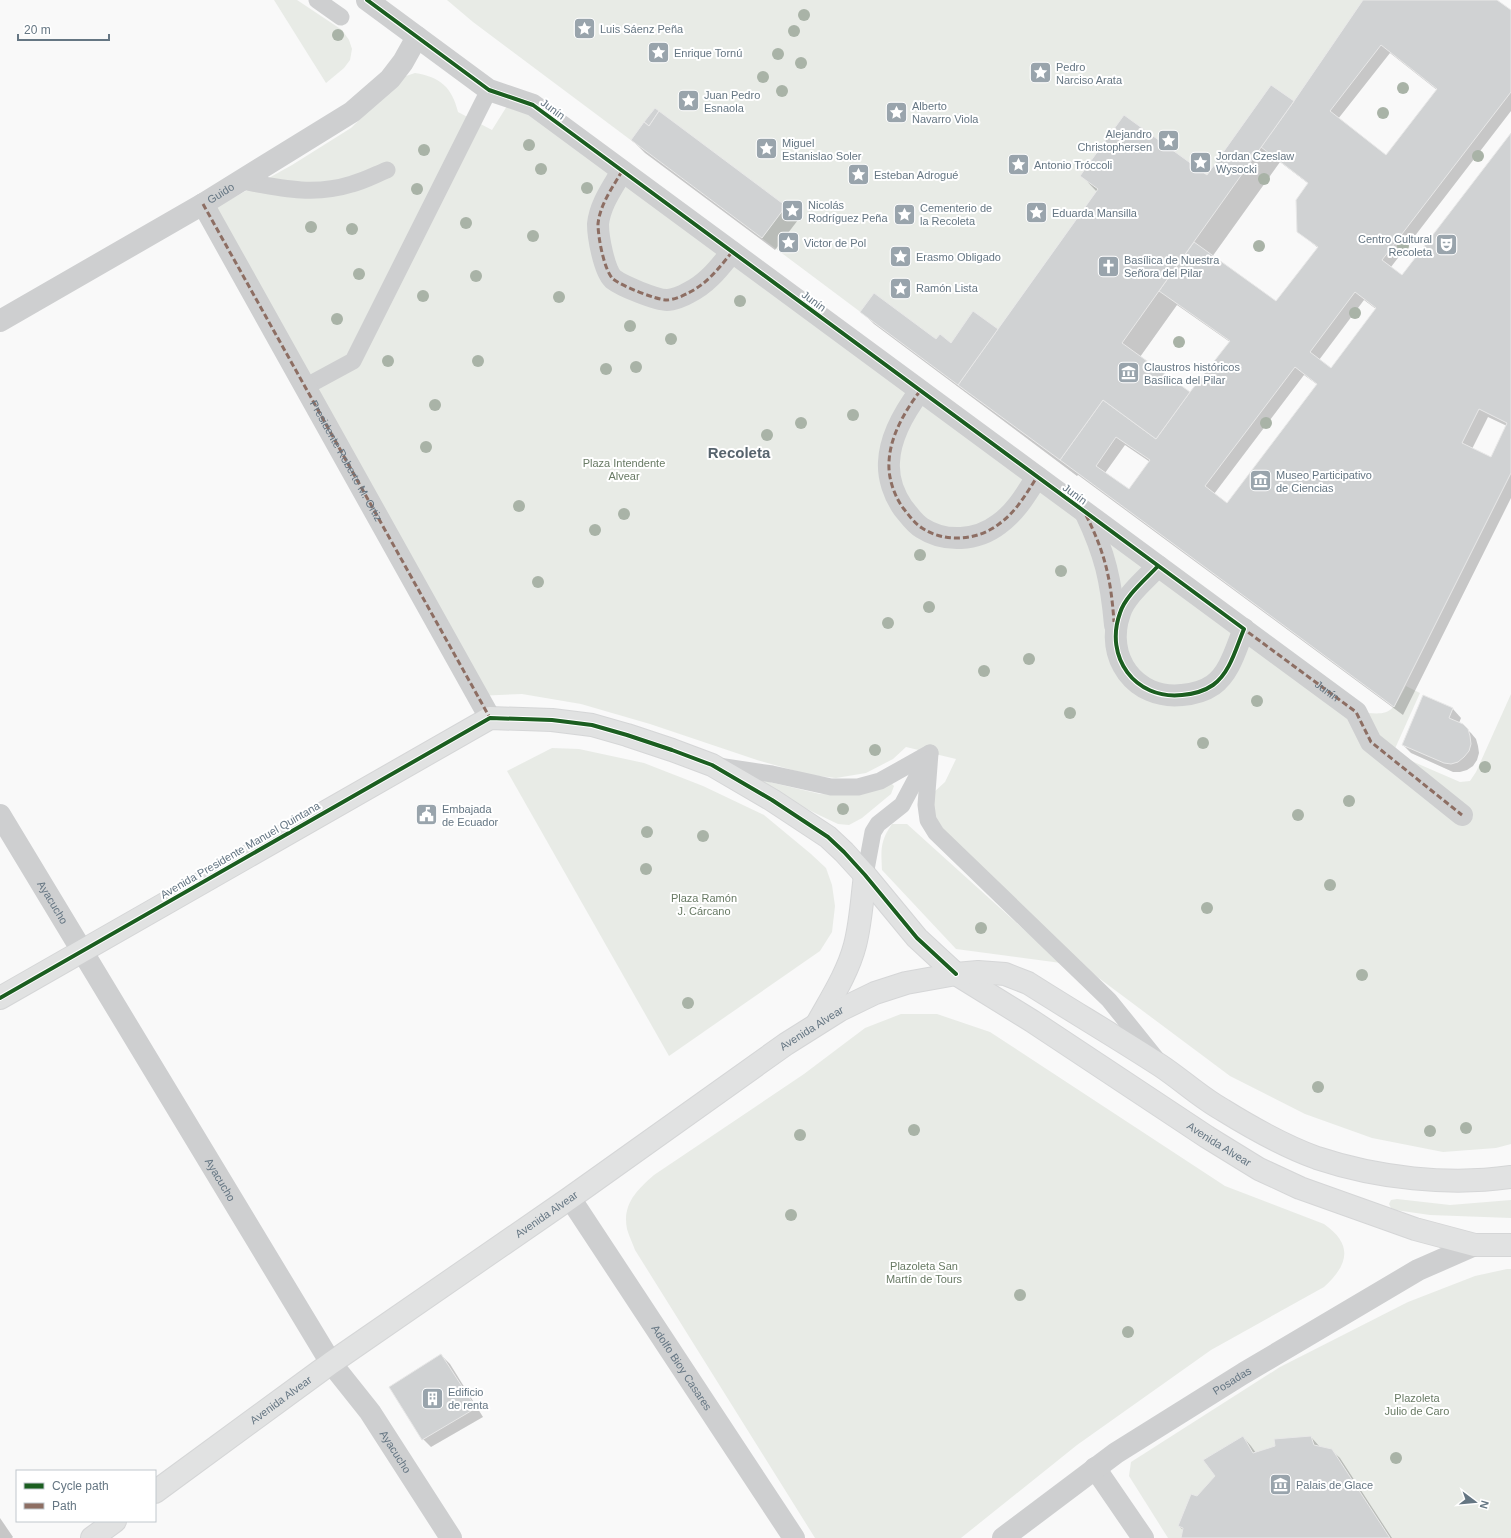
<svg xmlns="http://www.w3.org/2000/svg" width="1511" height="1538" viewBox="0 0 1511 1538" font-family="Helvetica,sans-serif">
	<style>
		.green { fill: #e8ebe6 }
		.shadow { fill: #0003; fill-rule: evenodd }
		.building { fill: #d0d2d3; stroke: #e8e8e8; fill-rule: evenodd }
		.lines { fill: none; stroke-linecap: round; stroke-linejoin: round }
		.secondary-casing { stroke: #d5d6d7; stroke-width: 24 }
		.lane { stroke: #cecfd0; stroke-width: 17 }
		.street { stroke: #cecfd0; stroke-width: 22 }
		.secondary { stroke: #e1e2e2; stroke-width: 22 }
		.quiet { stroke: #8d6e63; stroke-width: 3; stroke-dasharray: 6 3; stroke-linecap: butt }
		.cycleway-casing { stroke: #fff; stroke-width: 6 }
		.cycleway { stroke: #1b5e20; stroke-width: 4 }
		.tree { fill: #a9b3a7 }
		.labels { text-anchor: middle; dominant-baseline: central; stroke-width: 4; stroke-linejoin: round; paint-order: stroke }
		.poi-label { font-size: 11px; fill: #657683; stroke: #fff; text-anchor: start }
		.street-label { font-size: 11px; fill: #657683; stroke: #fff }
		.park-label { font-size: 11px; fill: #687a64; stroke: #fff }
		.district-label { font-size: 15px; font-weight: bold; fill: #57646e; stroke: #fff }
	</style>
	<rect width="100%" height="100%" fill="#f9f9f9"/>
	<g class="green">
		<path d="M274,0H297L342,30L349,40L352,49L350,60L344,68L326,83Z"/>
		<path d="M447,0H1364L1294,101L1271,85L1207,175L1124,116L1080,176L1098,189L958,385L473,22Z"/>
		<path d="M415,73C440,77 452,87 458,112L492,130L512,98L1356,712C1390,715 1390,716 1406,686L1420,693L1393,753L1460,782L1470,781L1476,772L1511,694V1144L1496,1148L1443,1152L1372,1138L1305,1114L1230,1076L1080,964L935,822L933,793L945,782L956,759L906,747L893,759L866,773L836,778L810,775L757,760L650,724L581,704L522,694L477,696L208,212L292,165L351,128L403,77Z"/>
		<path d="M552,748L579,749L644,763L703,786L764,815L811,854L826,868L832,885L835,906L832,932L820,951L669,1056L507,771Z"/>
		<path d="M757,779L820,794L847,795L890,782L894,786L891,794L862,818L849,825L838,824L819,815L767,789Z"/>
		<path d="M892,824H907L1061,963L956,949L882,870C881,850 880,841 892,824Z"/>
		<path d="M901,1014H937L990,1032L1225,1186L1324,1224C1354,1245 1348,1265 1324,1287L1211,1350L1077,1445L961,1538H815L635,1250C633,1244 629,1236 627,1229C622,1204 637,1190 654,1175L804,1074L865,1028Z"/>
		<path d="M1397,1199L1450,1205L1511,1200V1218L1430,1215L1395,1210L1391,1208L1389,1204L1391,1200Z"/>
		<path d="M1507,1269H1511V1538H1168L1129,1476L1131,1462L1280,1367L1408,1302L1475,1276Z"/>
	</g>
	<g class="shadow">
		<path d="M1365,0H1495L1511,12V111L1391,267L1402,276L1511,135V498L1403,715L1078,475L1077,476L977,401L874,324L862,312L951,344L998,330L1097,192L1082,176H1207L1294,103ZM1390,53L1437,90L1386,156L1338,119ZM1280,162L1309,184L1298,231L1318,248L1276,302L1212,257ZM1364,300L1376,309L1331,369L1319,360ZM1177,305L1230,342L1191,394L1140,357ZM1304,375L1318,385L1227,504L1214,494ZM1488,417L1507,426L1492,458L1472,449ZM1125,445L1150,462L1129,490L1105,473Z"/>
		<path d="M632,140L785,207L798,220L775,250L645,153Z"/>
		<path d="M1453,709L1461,718L1459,723L1462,725L1471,733L1476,739L1478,746L1479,753L1477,760L1473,766L1467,770L1460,772H1453L1411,753L1403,745Z"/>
		<path d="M441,1355L450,1364L483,1417L431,1447L423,1439Z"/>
		<path d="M1243,1437L1251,1446L1256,1453L1311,1437L1320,1447L1331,1450L1340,1458L1392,1538H1182L1184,1531L1179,1526L1197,1498L1216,1476Z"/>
		<path d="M0,1518L13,1537L12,1538H0Z"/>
	</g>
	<g class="building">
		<path d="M1363,0H1497L1511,10V92L1382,260L1402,275L1511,133V473L1394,707L1060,460L1103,400L1156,439L1190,392L1230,341L1159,291L1194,242L1276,301L1318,247L1297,232L1296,200L1308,183L1261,147L1294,101ZM1381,45L1437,89L1386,155L1330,111ZM1355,292L1376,308L1331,368L1310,352ZM1295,367L1317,384L1227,503L1205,486ZM1479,409L1507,423L1491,457L1462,443ZM1116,437L1150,460L1129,489L1096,466Z"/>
		<path d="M1271,85L1294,101L1122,343L1190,392L1156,439L1103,400L1060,460L958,385L1098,189L1080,176L1124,115L1207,175Z"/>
		<path d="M655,108L659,111L649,126L644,122Z"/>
		<path d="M659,111L786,206L762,238L631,140L644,122L649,126Z"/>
		<path d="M874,293L936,339L940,334L951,343L973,311L998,329L958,385L860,312Z"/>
		<path d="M1423,695L1453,708L1449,718L1463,724L1468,729L1470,736L1471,744L1469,751L1464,757L1458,762L1451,764L1444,763L1402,745Z"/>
		<path d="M441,1354L476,1408L422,1440L389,1387Z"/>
		<path d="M1243,1436L1253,1453L1275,1446L1274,1439L1311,1436L1314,1445L1332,1449L1390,1538H1181L1183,1528L1178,1526L1191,1494L1197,1496L1215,1476L1203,1460Z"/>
	</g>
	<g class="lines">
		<defs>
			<g id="secondary">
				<path id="s6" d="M0,998L490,718L552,720L592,725L627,735L672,750L712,765L772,800L828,837L844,852L865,875L917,938L956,974L1032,1021L1207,1137L1259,1169L1300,1188L1415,1229L1475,1245H1511"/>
				<path d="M818,1022C832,997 848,972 855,945C861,922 862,898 865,875"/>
				<path id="s7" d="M155,1492L331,1363L570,1198L786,1044L840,1010L875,993L906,983L956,974L978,972L1005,974L1028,983C1072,1011 1118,1038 1161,1066C1182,1080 1201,1098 1223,1110C1252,1128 1284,1146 1317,1158C1377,1178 1449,1186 1511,1177"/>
				<path d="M92,1538L115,1521"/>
			</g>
		</defs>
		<use href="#secondary" class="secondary-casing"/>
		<g class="lane">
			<path d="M317,0L341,17"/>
			<path d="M242,181C280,188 314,196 352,184C364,181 375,175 387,170"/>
			<path d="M305,387L353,361L489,90"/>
			<path d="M930,753L926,805L928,820L936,833L1109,1000L1155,1057"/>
			<path d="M718,766L772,774L831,787H858L880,781L930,753"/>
			<path d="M865,875L873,832L878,824L902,805L926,760"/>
		</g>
		<g class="street">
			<path id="s1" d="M367,0L489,90L533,105L1356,712L1371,742L1462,815"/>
			<path d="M622,171C613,187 600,204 598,224C598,237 604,270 613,279C622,286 656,300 667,300C673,300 683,296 688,293C707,284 719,268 732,252"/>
			<path d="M203,204L490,718"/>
			<path id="s2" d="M0,321L203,204L352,112L390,79L403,62L417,37"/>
			<path d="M920,391C905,411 890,436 889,462C888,478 894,495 903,508C909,515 914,523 922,528C945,543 977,541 999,524C1016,512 1026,494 1037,477"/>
			<path d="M1086,514C1105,554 1111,580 1115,625"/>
			<path d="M1158,566C1146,579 1125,596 1120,613C1104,657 1135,700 1182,695C1194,694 1203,692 1213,685C1230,673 1236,648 1244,629"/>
			<path id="s3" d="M0,815L331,1363L370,1412L451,1538"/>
			<path id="s4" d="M570,1198L794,1538"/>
			<path d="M1095,1468L1143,1538"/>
			<path id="s5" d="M1003,1538L1116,1453L1244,1373L1418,1270L1475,1245"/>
		</g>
		<use href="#secondary" class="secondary"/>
		<g class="quiet">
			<path d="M622,171C613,187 600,204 598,224C598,237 604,270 613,279C622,286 656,300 667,300C673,300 683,296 688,293C707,284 719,268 732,252"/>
			<path id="s8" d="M203,204L490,718"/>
			<path d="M920,391C905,411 890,436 889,462C888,478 894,495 903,508C909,515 914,523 922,528C945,543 977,541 999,524C1016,512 1026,494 1037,477"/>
			<path d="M1086,515C1105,553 1111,579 1114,622"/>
			<path d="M1241,627L1356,712L1371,742L1462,815"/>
		</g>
		<defs>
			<g id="cycleway">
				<path d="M367,0L489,90L533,105L1244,629C1236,648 1230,673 1213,685C1203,692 1194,694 1182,695C1135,700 1104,657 1120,613C1125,596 1146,579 1158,566"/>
				<path d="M0,998L490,718L552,720L592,725L627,735L672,750L712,765L772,800L828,837L844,852L865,875L917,938L956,974"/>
			</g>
		</defs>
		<use href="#cycleway" class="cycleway-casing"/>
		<use href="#cycleway" class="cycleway"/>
	</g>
	<g class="tree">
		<circle cx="804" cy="15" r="6"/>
		<circle cx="794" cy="31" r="6"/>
		<circle cx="338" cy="35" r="6"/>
		<circle cx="778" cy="54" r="6"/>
		<circle cx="801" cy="63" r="6"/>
		<circle cx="763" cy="77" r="6"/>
		<circle cx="1403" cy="88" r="6"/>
		<circle cx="782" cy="91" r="6"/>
		<circle cx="1383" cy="113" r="6"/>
		<circle cx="529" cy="145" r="6"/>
		<circle cx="424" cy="150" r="6"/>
		<circle cx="1478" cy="156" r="6"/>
		<circle cx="541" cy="169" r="6"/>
		<circle cx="1264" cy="179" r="6"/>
		<circle cx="587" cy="188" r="6"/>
		<circle cx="417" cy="189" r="6"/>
		<circle cx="466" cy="223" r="6"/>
		<circle cx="311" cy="227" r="6"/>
		<circle cx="352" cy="229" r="6"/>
		<circle cx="533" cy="236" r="6"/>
		<circle cx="1259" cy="246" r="6"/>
		<circle cx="1403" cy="246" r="6"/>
		<circle cx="359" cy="274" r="6"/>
		<circle cx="476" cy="276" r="6"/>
		<circle cx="423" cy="296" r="6"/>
		<circle cx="559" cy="297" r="6"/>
		<circle cx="740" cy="301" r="6"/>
		<circle cx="1355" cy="313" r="6"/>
		<circle cx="337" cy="319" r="6"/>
		<circle cx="630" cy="326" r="6"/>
		<circle cx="671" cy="339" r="6"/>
		<circle cx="1179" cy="342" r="6"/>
		<circle cx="388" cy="361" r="6"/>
		<circle cx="478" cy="361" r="6"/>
		<circle cx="636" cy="367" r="6"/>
		<circle cx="606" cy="369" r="6"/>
		<circle cx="435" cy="405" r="6"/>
		<circle cx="853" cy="415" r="6"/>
		<circle cx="801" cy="423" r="6"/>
		<circle cx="1266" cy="423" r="6"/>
		<circle cx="767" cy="435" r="6"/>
		<circle cx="426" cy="447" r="6"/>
		<circle cx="519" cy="506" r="6"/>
		<circle cx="624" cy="514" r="6"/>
		<circle cx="595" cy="530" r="6"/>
		<circle cx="920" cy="555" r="6"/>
		<circle cx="1061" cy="571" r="6"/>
		<circle cx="538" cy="582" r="6"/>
		<circle cx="929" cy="607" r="6"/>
		<circle cx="888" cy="623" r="6"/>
		<circle cx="1029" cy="659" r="6"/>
		<circle cx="984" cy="671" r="6"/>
		<circle cx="1257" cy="701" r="6"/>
		<circle cx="1070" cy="713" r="6"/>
		<circle cx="1203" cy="743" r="6"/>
		<circle cx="875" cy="750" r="6"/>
		<circle cx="1485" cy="767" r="6"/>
		<circle cx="1349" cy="801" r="6"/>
		<circle cx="843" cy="809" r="6"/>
		<circle cx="1298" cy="815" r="6"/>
		<circle cx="647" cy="832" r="6"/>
		<circle cx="703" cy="836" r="6"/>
		<circle cx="646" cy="869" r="6"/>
		<circle cx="1330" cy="885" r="6"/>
		<circle cx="1207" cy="908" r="6"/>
		<circle cx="981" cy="928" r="6"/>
		<circle cx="1362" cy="975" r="6"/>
		<circle cx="688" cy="1003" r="6"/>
		<circle cx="1318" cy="1087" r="6"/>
		<circle cx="1466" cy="1128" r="6"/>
		<circle cx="914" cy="1130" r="6"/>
		<circle cx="1430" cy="1131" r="6"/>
		<circle cx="800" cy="1135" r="6"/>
		<circle cx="791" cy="1215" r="6"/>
		<circle cx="1020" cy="1295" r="6"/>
		<circle cx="1128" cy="1332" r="6"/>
		<circle cx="1396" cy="1458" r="6"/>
	</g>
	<defs>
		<symbol id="sight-square" viewBox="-11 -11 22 22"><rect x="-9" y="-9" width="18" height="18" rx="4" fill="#99a4ac" stroke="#fff"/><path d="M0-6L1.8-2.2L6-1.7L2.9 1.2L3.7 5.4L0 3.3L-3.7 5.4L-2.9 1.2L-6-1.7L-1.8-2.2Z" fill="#fff"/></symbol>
		<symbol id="theatre-square" viewBox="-11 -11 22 22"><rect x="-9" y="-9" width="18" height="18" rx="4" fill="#99a4ac" stroke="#fff"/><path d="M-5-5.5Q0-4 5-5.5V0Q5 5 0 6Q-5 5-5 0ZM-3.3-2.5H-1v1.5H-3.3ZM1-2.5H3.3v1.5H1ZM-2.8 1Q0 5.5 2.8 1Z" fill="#fff"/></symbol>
		<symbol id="church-square" viewBox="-11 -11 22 22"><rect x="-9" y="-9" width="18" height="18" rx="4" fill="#99a4ac" stroke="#fff"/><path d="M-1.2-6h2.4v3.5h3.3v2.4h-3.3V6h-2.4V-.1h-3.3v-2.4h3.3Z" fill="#fff"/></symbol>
		<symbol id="museum-square" viewBox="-11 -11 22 22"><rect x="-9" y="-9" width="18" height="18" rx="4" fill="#99a4ac" stroke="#fff"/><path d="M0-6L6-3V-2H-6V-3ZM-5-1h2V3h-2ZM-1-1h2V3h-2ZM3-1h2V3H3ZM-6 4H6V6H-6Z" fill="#fff"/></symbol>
		<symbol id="civic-square" viewBox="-11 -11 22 22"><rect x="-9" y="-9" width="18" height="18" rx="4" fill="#99a4ac" stroke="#fff"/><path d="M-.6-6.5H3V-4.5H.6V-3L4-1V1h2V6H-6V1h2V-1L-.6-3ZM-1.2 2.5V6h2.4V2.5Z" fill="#fff"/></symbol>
		<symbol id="building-square" viewBox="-11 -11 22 22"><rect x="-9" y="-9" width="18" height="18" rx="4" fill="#99a4ac" stroke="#fff"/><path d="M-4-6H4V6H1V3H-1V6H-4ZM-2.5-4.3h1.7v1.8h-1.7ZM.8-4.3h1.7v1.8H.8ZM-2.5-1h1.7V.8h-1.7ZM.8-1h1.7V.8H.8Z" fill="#fff"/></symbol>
	</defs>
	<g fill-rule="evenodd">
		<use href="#sight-square" x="572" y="16" width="25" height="25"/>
		<use href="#sight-square" x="646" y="40" width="25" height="25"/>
		<use href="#sight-square" x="1028" y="60" width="25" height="25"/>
		<use href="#sight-square" x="676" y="88" width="25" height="25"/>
		<use href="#sight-square" x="884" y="100" width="25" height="25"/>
		<use href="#sight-square" x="1156" y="128" width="25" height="25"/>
		<use href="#sight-square" x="754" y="136" width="25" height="25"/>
		<use href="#sight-square" x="1188" y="150" width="25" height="25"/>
		<use href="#sight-square" x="1006" y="152" width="25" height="25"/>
		<use href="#sight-square" x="846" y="162" width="25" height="25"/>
		<use href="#sight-square" x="780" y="198" width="25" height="25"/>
		<use href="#sight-square" x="1024" y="200" width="25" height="25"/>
		<use href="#sight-square" x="892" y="202" width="25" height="25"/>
		<use href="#sight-square" x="776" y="230" width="25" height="25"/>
		<use href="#theatre-square" x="1434" y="232" width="25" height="25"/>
		<use href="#sight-square" x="888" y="244" width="25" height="25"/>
		<use href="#church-square" x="1096" y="254" width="25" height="25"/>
		<use href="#sight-square" x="888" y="276" width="25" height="25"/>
		<use href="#museum-square" x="1116" y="360" width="25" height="25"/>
		<use href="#museum-square" x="1248" y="468" width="25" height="25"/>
		<use href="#civic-square" x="414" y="802" width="25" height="25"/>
		<use href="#building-square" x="420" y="1386" width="25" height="25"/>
		<use href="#museum-square" x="1268" y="1472" width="25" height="25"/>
	</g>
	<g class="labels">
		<g class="poi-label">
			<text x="600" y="29">Luis Sáenz Peña</text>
			<text x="674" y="53">Enrique Tornú</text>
			<text x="1056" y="67">Pedro<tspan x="1056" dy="13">Narciso Arata</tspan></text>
			<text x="704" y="95">Juan Pedro<tspan x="704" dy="13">Esnaola</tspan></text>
			<text x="912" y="106">Alberto<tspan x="912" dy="13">Navarro Viola</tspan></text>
			<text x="1152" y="134" text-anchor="end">Alejandro<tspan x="1152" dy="13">Christophersen</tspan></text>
			<text x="782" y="143">Miguel<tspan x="782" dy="13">Estanislao Soler</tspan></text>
			<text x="1216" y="156">Jordan Czeslaw<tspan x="1216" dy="13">Wysocki</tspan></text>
			<text x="1034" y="165">Antonio Tróccoli</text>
			<text x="874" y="175">Esteban Adrogué</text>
			<text x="808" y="205">Nicolás<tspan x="808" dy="13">Rodríguez Peña</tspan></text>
			<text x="920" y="208">Cementerio de<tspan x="920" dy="13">la Recoleta</tspan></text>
			<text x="1052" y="213">Eduarda Mansilla</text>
			<text x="1432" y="239" text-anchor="end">Centro Cultural<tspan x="1432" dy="13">Recoleta</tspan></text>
			<text x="804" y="243">Victor de Pol</text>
			<text x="916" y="257">Erasmo Obligado</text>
			<text x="1124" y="260">Basílica de Nuestra<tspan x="1124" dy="13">Señora del Pilar</tspan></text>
			<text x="916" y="288">Ramón Lista</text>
			<text x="1144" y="367">Claustros históricos<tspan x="1144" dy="13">Basílica del Pilar</tspan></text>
			<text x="1276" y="475">Museo Participativo<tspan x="1276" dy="13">de Ciencias</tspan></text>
			<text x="442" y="809">Embajada<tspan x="442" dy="13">de Ecuador</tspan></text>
			<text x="448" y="1392">Edificio<tspan x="448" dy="13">de renta</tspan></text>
			<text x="1296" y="1485">Palais de Glace</text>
		</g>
		<g class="street-label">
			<text transform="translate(553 109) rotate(36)">Junín</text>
			<text stroke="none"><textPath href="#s2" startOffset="255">Guido</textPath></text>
			<text transform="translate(814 301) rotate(36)">Junín</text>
			<text stroke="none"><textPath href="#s8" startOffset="294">Presidente Roberto M. Ortiz</textPath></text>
			<text transform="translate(1075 494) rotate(36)">Junín</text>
			<text stroke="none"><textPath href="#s1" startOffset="1185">Junín</textPath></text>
			<text transform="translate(240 850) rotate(-30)">Avenida Presidente Manuel Quintana</text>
			<text stroke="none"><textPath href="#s3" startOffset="102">Ayacucho</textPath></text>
			<text stroke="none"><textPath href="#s7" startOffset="804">Avenida Alvear</textPath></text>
			<text stroke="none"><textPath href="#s6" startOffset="1431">Avenida Alvear</textPath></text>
			<text stroke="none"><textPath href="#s3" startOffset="426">Ayacucho</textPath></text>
			<text stroke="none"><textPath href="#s7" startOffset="480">Avenida Alvear</textPath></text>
			<text stroke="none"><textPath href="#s4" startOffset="203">Adolfo Bioy Casares</textPath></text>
			<text stroke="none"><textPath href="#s5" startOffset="278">Posadas</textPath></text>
			<text stroke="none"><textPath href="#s7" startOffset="156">Avenida Alvear</textPath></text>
			<text stroke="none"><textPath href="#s3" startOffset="750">Ayacucho</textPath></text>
		</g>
		<g class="park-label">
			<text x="624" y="463">Plaza Intendente<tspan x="624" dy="13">Alvear</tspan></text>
			<text x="704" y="898">Plaza Ramón<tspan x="704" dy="13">J. Cárcano</tspan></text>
			<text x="924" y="1266">Plazoleta San<tspan x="924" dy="13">Martín de Tours</tspan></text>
			<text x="1417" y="1398">Plazoleta<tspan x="1417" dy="13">Julio de Caro</tspan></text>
		</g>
		<g class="district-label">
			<text x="739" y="452">Recoleta</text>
		</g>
	</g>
	<rect x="16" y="1470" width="140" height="52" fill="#ffffff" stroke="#c1c8cd"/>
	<rect x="24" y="1483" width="20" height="6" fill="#1b5e20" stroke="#c1c8cd"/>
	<text x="52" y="1490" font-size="12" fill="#657683">Cycle path</text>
	<rect x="24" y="1503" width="20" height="6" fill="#8d6e63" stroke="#c1c8cd"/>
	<text x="52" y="1510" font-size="12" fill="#657683">Path</text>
	<g transform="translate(1475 1502) rotate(106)" stroke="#ffffff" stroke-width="3" paint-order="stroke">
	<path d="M0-3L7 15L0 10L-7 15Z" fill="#657683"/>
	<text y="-6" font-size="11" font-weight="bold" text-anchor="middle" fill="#657683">N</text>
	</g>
	<path d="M18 34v6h91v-6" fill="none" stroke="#657683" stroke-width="2"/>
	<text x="24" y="34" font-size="12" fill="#657683" stroke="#ffffff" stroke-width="3" paint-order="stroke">20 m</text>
</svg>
